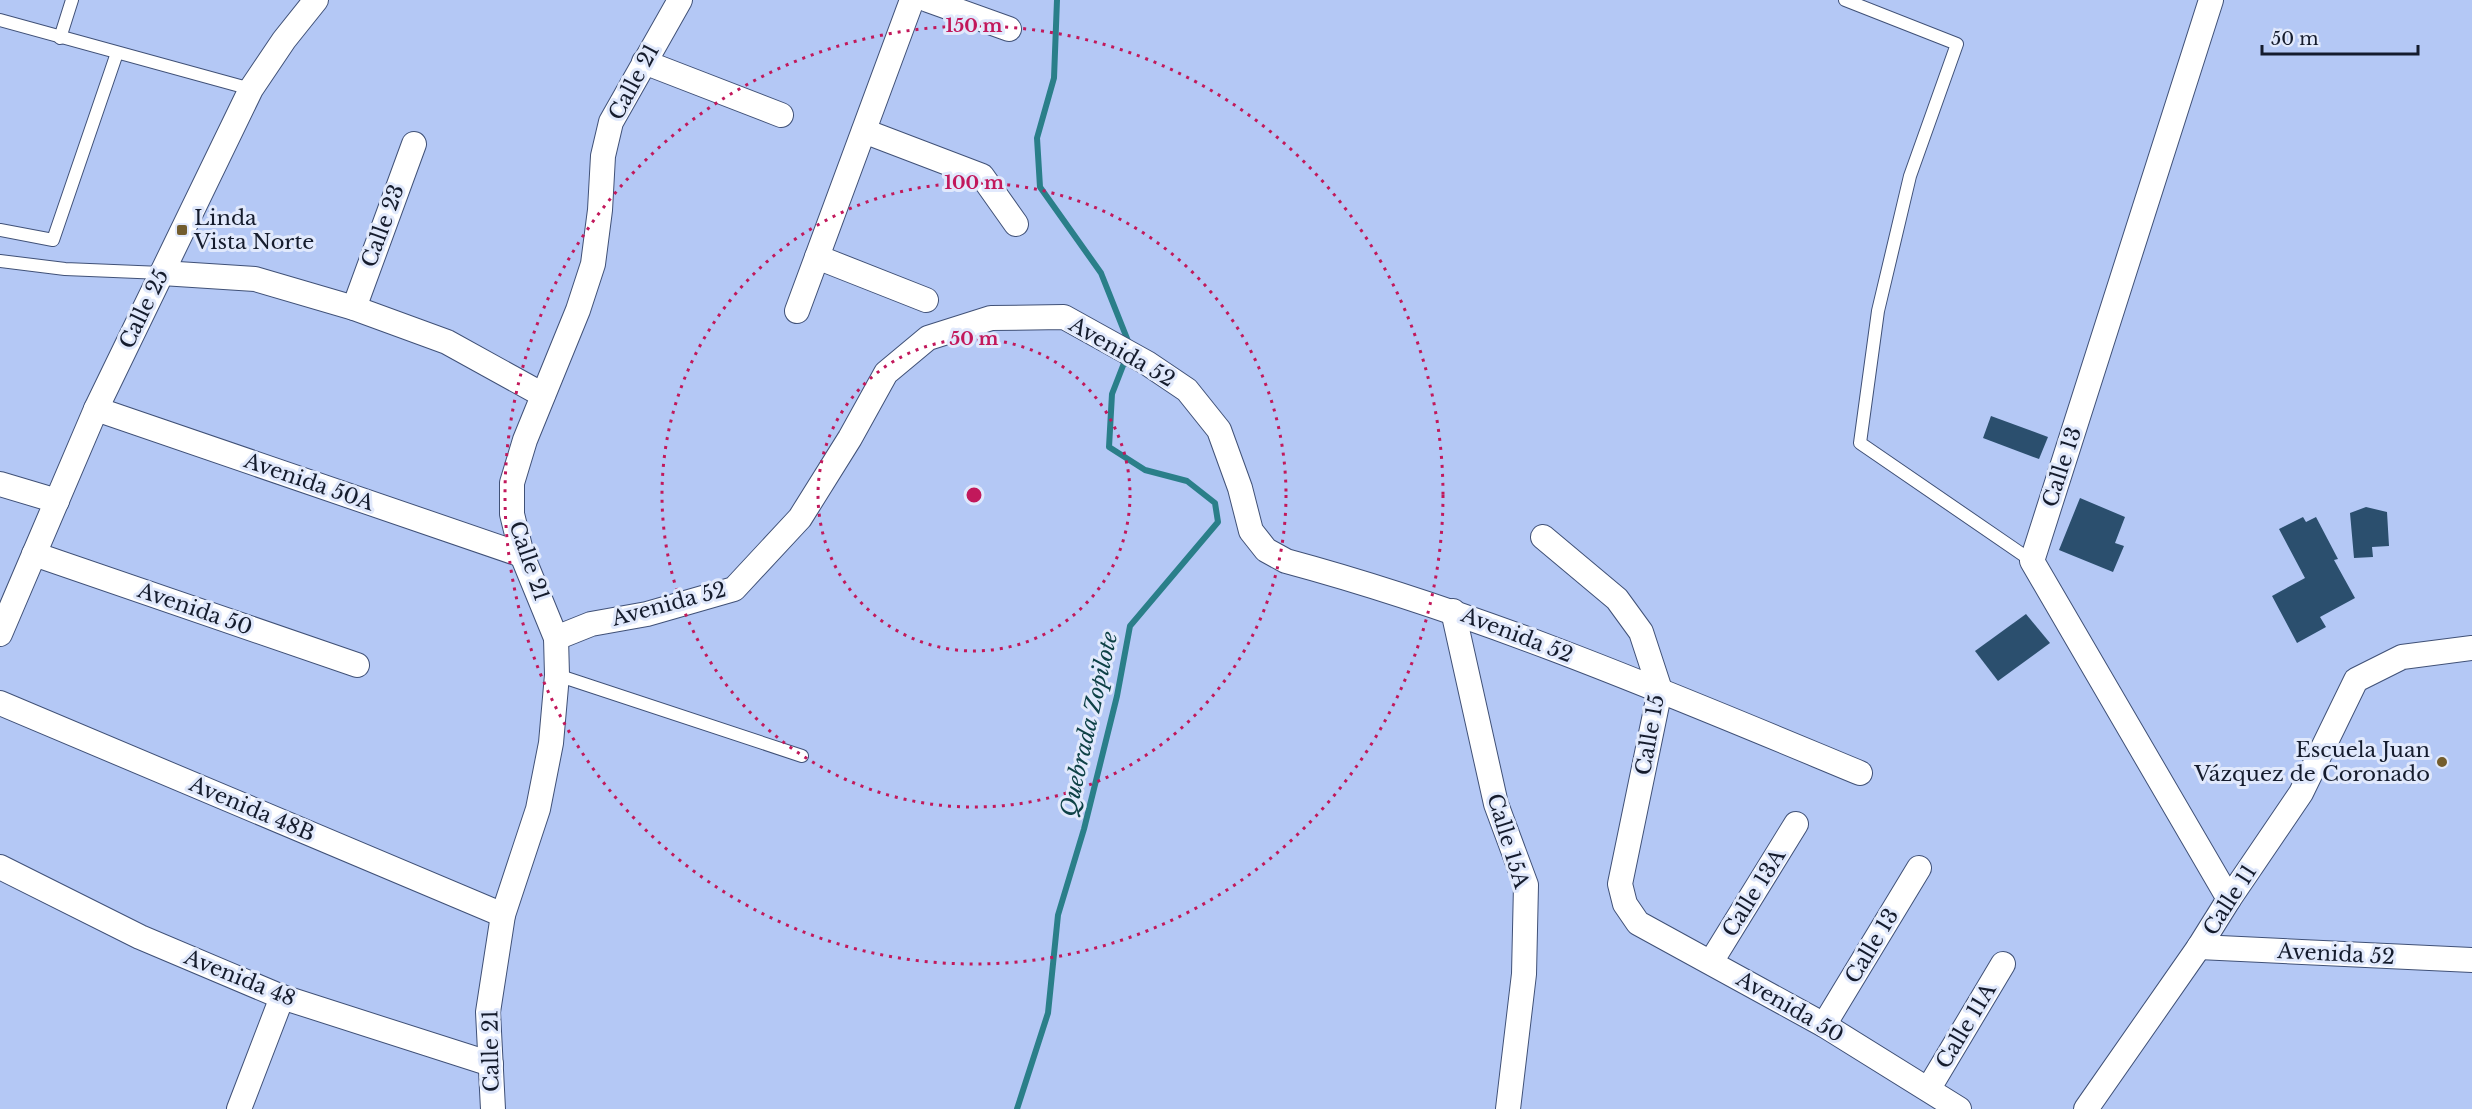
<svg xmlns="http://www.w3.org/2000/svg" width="2472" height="1109" viewBox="0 0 2472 1109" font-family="'Libre Baskerville',serif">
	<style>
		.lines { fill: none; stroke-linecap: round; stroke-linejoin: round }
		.stream { stroke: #2a7f89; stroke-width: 6 }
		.building { fill: #2b4f6e }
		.service-casing { stroke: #405177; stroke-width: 14 }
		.minor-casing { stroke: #405177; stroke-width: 26 }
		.service { stroke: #fff; stroke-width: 12 }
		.minor { stroke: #fff; stroke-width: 24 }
		.ring { fill: none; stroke: #c2185b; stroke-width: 3; stroke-dasharray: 3 6 }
		.poi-dot { fill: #735d2d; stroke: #e1e9fc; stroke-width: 2 }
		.labels { text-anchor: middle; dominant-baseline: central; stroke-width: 6; stroke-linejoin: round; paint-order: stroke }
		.street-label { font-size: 21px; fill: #151c2d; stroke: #e1e9fc }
		.poi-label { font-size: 21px; fill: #151c2d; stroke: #e1e9fc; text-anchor: start }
		.water-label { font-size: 22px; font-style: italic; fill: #0e4146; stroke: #e1e9fc }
		.centre { fill: #c2185b; stroke: #e1e9fc; stroke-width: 3 }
		.ring-label { font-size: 18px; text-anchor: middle; font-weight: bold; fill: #c2185b; stroke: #e1e9fc; stroke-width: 6; stroke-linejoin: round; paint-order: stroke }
	</style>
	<rect width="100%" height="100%" fill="#b4c8f5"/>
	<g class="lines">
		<g class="stream">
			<path d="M1057,0L1054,78L1037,138L1040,187L1101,273L1130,346"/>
			<path d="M1017,1109L1048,1013L1058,915L1084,829L1117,696L1130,626L1218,522L1215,503L1187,481L1145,470L1109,447L1112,394L1126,358"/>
		</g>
	</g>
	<g class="building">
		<path d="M1991,416L2048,437L2039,459L1983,438Z"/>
		<path d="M2080,498L2125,517L2115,543L2124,546L2113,572L2059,550Z"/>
		<path d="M2366,507L2387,512L2389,546L2372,547L2373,557L2354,558L2350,513Z"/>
		<path d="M2303,517L2306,522L2316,517L2338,559L2334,560L2355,598L2320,617L2326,627L2297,643L2272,596L2305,578L2279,529Z"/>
		<path d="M2026,614L2050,643L1998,681L1975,651Z"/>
	</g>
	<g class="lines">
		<defs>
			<g id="service">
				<path d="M1845,0L1957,44L1910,176L1878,311L1860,443L2032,561"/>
				<path d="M0,20L251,89"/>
				<path d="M60,38L72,0"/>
				<path d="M0,230L53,240L117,53"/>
				<path d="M0,261L65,269L162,273"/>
				<path d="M557,675L802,756"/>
			</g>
			<g id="minor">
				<path d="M928,0L1009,29"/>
				<path d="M2211,0L2032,561L2229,899"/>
				<path d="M644,62L781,115"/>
				<path d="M864,131L982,176L1016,224"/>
				<path d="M817,257L926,300"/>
				<path d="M162,273L255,279L354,308L447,342L543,395"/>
				<path d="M354,308L414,144"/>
				<path d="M797,311L912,0"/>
				<path d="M96,409L522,555"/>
				<path d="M0,484L57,501"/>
				<path d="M1543,537L1617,599L1641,632L1660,690L1620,884L1625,904L1638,923L1824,1025L1959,1109"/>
				<path d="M34,554L357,665"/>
				<path d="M1453,611L1496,804L1526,885L1524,974L1508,1109"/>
				<path d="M0,634L96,409L251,89L284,40L316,0"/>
				<path d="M556,638L591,624L647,614L734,589L800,518L850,438L886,373L928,338L991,318L1064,317L1147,363L1187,390L1219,430L1240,488L1251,531L1266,550L1286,561C1483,614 1672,695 1860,773"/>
				<path d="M0,703L503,915"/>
				<path d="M0,867L140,937L282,997L491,1064"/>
				<path d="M2199,947L2472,960"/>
				<path d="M1711,962L1796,824"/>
				<path d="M1824,1025L1919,868"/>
				<path d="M1929,1088L2003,964"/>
				<path d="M239,1109L282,997"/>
				<path d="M493,1109L488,1012L503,915L538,809L551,743L557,675L556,638L522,555L512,514V483L525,440L578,310L593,264L600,210L603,156L611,122L680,0"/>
				<path d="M2086,1109L2199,947L2229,899L2301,793L2356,680L2402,657L2472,648"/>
			</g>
		</defs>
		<use href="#service" class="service-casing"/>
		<use href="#minor" class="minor-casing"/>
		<use href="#service" class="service"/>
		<use href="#minor" class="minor"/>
	</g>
	<g class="ring">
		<circle cx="974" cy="495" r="156"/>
		<circle cx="974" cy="495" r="312"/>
		<circle cx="974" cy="495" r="469"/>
	</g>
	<g class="poi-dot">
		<rect x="176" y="224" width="12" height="12" rx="3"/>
		<circle cx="2442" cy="762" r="6"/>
	</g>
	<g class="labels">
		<g class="street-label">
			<text transform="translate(634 82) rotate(-62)">Calle 21</text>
			<text transform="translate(383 226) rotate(-70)">Calle 23</text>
			<text transform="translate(144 309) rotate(-64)">Calle 25</text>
			<text transform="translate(1122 352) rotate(30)">Avenida 52</text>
			<text transform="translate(2062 467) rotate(-72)">Calle 13</text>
			<text transform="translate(309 482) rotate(19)">Avenida 50A</text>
			<text transform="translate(529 561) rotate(71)">Calle 21</text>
			<text transform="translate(669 604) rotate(-15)">Avenida 52</text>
			<text transform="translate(195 609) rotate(19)">Avenida 50</text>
			<text transform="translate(1517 635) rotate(21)">Avenida 52</text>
			<text transform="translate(1650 735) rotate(-80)">Calle 15</text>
			<text transform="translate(252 809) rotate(23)">Avenida 48B</text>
			<text transform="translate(1508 841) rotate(73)">Calle 15A</text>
			<text transform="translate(1754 893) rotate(-58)">Calle 13A</text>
			<text transform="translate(2230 900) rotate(-57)">Calle 11</text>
			<text transform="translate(1872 946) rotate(-59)">Calle 13</text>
			<text transform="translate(2336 954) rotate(3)">Avenida 52</text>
			<text transform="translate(240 978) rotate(22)">Avenida 48</text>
			<text transform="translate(1790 1007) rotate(30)">Avenida 50</text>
			<text transform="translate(1966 1026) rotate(-59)">Calle 11A</text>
			<text transform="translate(491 1051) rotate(-91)">Calle 21</text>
		</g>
		<g class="poi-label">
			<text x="194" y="218">Linda<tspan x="194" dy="24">Vista Norte</tspan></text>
			<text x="2430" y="750" text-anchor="end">Escuela Juan<tspan x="2430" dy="24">Vázquez de Coronado</tspan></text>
		</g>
		<g class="water-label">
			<text transform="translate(1089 724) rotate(-77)">Quebrada Zopilote</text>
		</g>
	</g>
	<circle cx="974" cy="495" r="9" class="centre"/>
	<g class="ring-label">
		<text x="974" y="32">150 m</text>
		<text x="974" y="189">100 m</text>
		<text x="974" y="345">50 m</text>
	</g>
	<path d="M2262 45v9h156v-9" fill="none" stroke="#151c2d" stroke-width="3"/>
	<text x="2271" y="45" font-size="18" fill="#151c2d" stroke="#e1e9fc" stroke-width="4.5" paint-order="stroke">50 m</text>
</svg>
